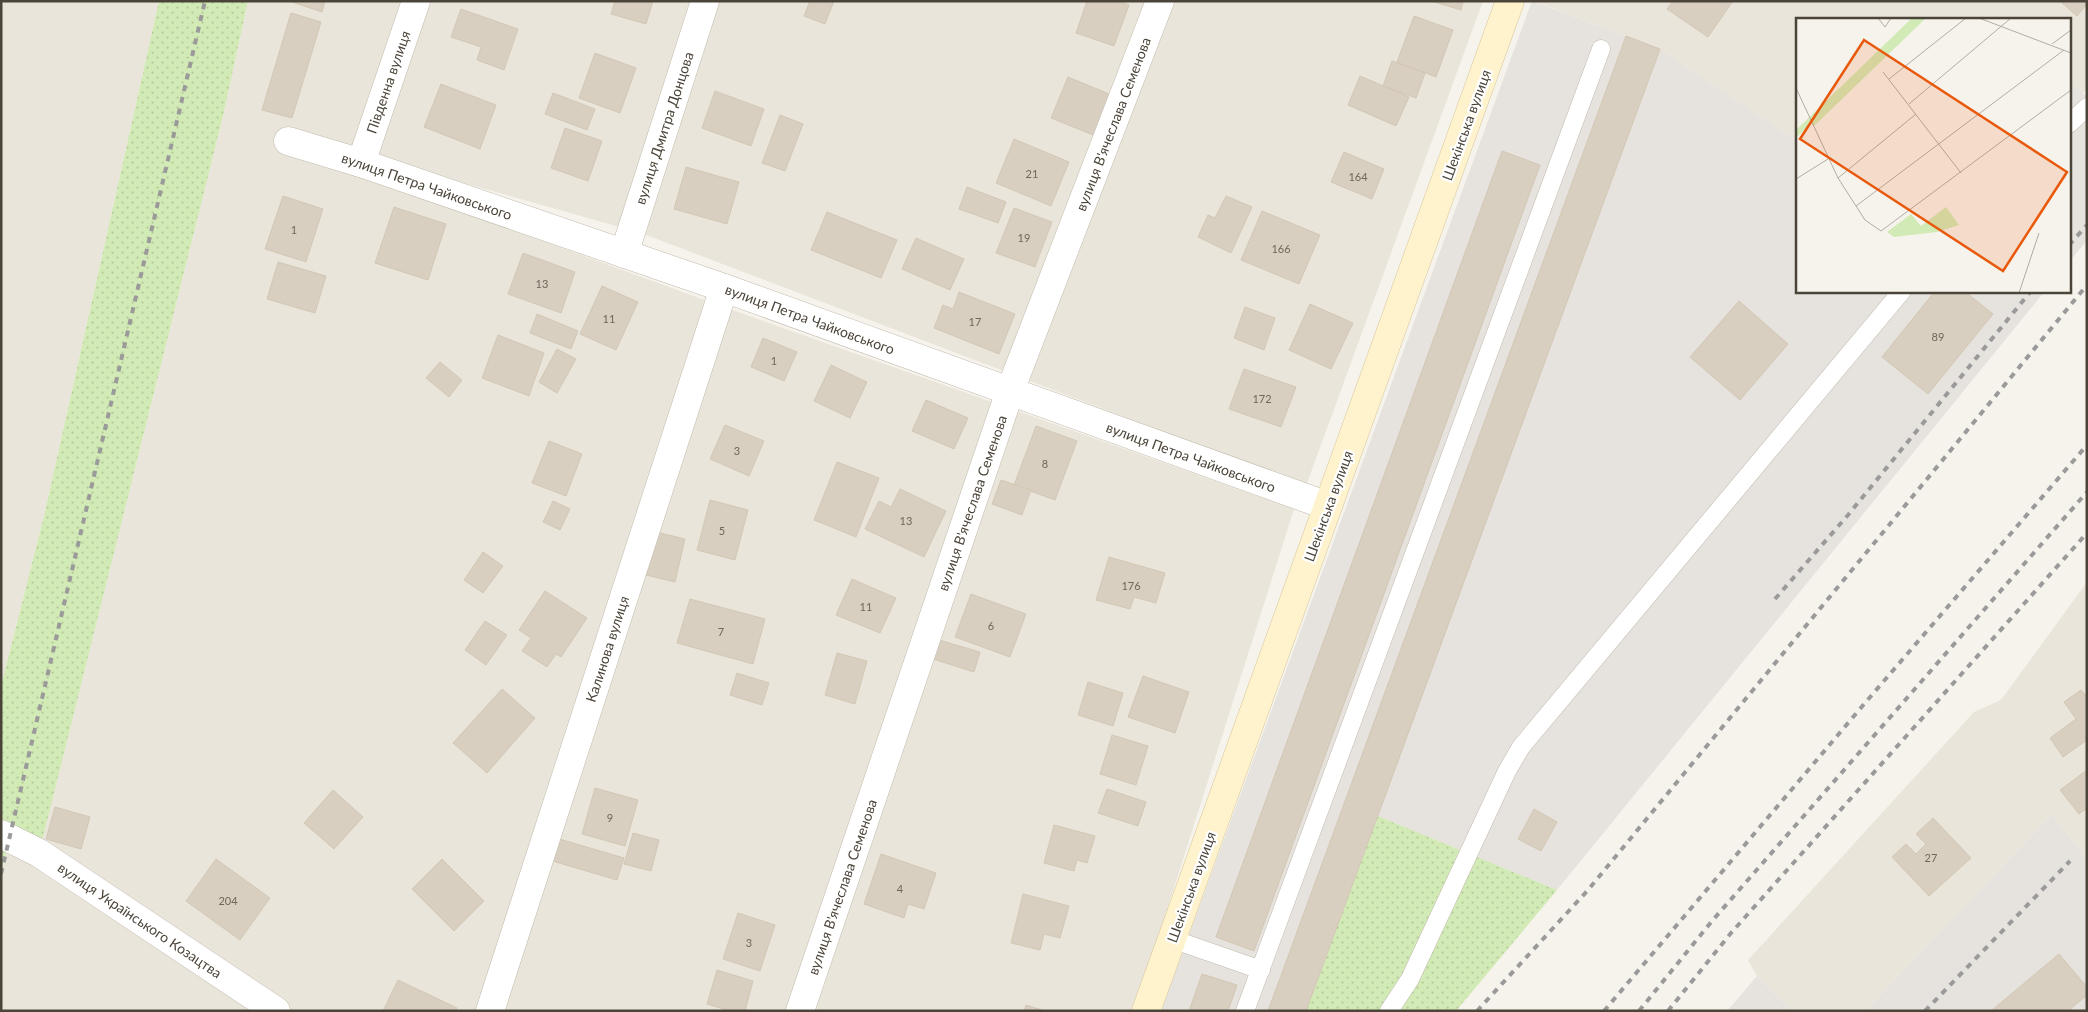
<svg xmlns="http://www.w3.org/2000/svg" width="2088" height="1012" viewBox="0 0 2088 1012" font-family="Lato,sans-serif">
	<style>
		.residential { fill: #eae5da }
		.industrial { fill: #e6e2dd }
		.grass { fill: url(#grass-dots) }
		.building { fill: #d8cfc1; stroke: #d3c7b4 }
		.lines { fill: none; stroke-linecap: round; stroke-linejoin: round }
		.lane-casing { stroke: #c2bbae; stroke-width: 19 }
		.street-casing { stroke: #c2bbae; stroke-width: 29 }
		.secondary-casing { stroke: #d6c79b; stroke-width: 29 }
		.lane { stroke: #fff; stroke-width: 18 }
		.street { stroke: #fff; stroke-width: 28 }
		.secondary { stroke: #fff3cd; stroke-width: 28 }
		.rail { stroke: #9a9a9a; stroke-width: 4; stroke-dasharray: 6 6; stroke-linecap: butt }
		.labels { text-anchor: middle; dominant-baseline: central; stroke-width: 4.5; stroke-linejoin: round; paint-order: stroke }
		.number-label { font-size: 11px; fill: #6e675b }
		.street-label { font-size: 14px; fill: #4b4439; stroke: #fff }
		.inset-road { fill: none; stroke: #b2ada4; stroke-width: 1 }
		.view { fill: #e8590c; fill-opacity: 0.15; stroke: #e8590c; stroke-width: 2.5 }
		.inset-edge { fill: none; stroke: #4b4439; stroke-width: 2.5 }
	</style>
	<defs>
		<pattern id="grass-dots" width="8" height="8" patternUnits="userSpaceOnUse" patternTransform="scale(1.25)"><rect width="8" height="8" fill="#d2eab5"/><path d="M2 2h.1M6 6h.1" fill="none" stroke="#b6ca9c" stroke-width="1.8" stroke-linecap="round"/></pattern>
	</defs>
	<rect width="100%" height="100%" fill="#f6f3ec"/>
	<g class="residential">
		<path d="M1,1H159L44,516L1,686Z"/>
		<path d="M248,1H1483L1306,486L641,233L287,133L284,146L710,302L1294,509L1135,1011H1V874L10,838L39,852L223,116Z"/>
		<path d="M1533,1H2087V89L2082,94L2069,83V19H1797V141L1660,49Z"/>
		<path d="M2087,582V860L2052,814L1865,1011H1792L1757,976L1748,960L1974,712L2001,700Z"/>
	</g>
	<g class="industrial">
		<path d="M1532,1L1660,49L1797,141V291H2045L1557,890L1378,816L1306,1011H1161Z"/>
		<path d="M2069,83L2087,96V240L2069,262Z"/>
		<path d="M2052,814L2087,860V1011H1865Z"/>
		<path d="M1757,976L1792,1011H1727Z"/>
	</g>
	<g class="grass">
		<path d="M159,1H248L223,116L39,853L10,838L1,873V686L44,516Z"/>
		<path d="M1378,816L1557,890L1456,1011H1306Z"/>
	</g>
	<g class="building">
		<path d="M289,1H325L322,12Z"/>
		<path d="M615,1H653L646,24L611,14Z"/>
		<path d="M810,1H834L825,24L804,16Z"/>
		<path d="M1087,1H1119L1129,5L1114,46L1076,33Z"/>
		<path d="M1431,1H1463L1461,10Z"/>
		<path d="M1673,1H1733L1708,37L1667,9Z"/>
		<path d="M2060,1H2087V4L2077,16Z"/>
		<path d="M461,9L518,29L504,70L477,60L481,47L451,37Z"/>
		<path d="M291,13L321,22L292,118L262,110Z"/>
		<path d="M1414,16L1453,30L1436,77L1397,62Z"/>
		<path d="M1626,36L1660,49L1306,1011H1268Z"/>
		<path d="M595,53L636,68L620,113L579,98Z"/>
		<path d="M1392,61L1425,73L1416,98L1383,86Z"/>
		<path d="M1360,76L1409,97L1396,126L1348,105Z"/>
		<path d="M1068,77L1114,96L1098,137L1051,118Z"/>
		<path d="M441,84L496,105L480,149L424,127Z"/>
		<path d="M715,91L764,109L751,146L702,128Z"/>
		<path d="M553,93L595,109L587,130L545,114Z"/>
		<path d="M780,115L803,124L785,171L762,163Z"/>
		<path d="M565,128L602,141L588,181L551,168Z"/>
		<path d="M1014,139L1069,162L1051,206L996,183Z"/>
		<path d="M1502,151L1540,165L1254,951L1216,937Z"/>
		<path d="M1344,152L1384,169L1372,199L1331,182Z"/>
		<path d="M686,167L739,182L727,224L674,209Z"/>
		<path d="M967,187L1006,202L998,223L959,209Z"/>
		<path d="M283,196L323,209L306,262L265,249Z"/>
		<path d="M1226,196L1252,207L1231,253L1198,237L1208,215L1215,218Z"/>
		<path d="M394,207L446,224L428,280L375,263Z"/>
		<path d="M1014,208L1052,222L1035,267L996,253Z"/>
		<path d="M1262,211L1320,235L1299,284L1241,260Z"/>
		<path d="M827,212L897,240L881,278L811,250Z"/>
		<path d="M916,238L964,259L950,290L902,269Z"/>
		<path d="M523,253L575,272L561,313L508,294Z"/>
		<path d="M278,262L326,276L315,313L267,299Z"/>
		<path d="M602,286L638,302L616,350L580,334Z"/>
		<path d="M1935,291H1964L1993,314L1928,394L1882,357Z"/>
		<path d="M959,292L1015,314L999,354L934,328L943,305L953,309Z"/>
		<path d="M1739,301L1788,344L1740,400L1690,357Z"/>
		<path d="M1310,304L1353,323L1331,369L1289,350Z"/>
		<path d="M1245,307L1275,318L1264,350L1234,338Z"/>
		<path d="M537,314L578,331L571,349L530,333Z"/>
		<path d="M498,335L544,353L529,396L482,378Z"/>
		<path d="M763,338L797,352L784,381L751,367Z"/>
		<path d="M557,349L576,359L557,393L539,382Z"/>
		<path d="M440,362L462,380L449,397L426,378Z"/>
		<path d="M831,365L867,382L850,418L814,401Z"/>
		<path d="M1244,369L1296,387L1281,427L1229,409Z"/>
		<path d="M926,400L968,418L954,449L912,431Z"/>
		<path d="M725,425L764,441L749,476L710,459Z"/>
		<path d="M1036,426L1077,441L1055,500L1014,485Z"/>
		<path d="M549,441L582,454L566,496L532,483Z"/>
		<path d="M837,462L879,478L856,537L814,520Z"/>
		<path d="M1001,480L1031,490L1022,515L992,504Z"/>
		<path d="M900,489L946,511L924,557L865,529L879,501L891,507Z"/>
		<path d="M710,500L748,510L735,560L697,550Z"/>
		<path d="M553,501L570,509L560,530L543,522Z"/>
		<path d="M656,532L685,539L675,582L646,575Z"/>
		<path d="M483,552L503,566L483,593L464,580Z"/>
		<path d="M1109,557L1165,573L1156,603L1134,597L1130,609L1096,600Z"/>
		<path d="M852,579L896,598L880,633L836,615Z"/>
		<path d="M545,591L587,618L561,657L556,654L547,667L522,651L531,638L519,630Z"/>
		<path d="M971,594L1026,614L1010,657L955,637Z"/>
		<path d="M690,599L765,619L753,664L677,643Z"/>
		<path d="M485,621L507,635L486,665L465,650Z"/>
		<path d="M939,640L980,652L974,672L933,659Z"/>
		<path d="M837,653L867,661L855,704L825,695Z"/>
		<path d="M737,673L769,683L762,705L730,695Z"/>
		<path d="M1143,676L1189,692L1175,733L1128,717Z"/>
		<path d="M1088,682L1123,693L1113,726L1078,715Z"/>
		<path d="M502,689L535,718L487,773L453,743Z"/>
		<path d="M2081,690L2087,697V740L2063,757L2050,738L2076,719L2064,702Z"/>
		<path d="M1112,735L1148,746L1136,785L1100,774Z"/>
		<path d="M2087,770V808L2079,814L2060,790Z"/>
		<path d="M595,788L638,800L625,846L582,834Z"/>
		<path d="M1107,789L1146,802L1138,826L1098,813Z"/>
		<path d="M333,790L363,817L334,849L304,823Z"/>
		<path d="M55,807L90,817L81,849L46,839Z"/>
		<path d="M1534,809L1557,822L1541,851L1518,839Z"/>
		<path d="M1933,818L1971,858L1929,896L1892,857L1906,844L1916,854L1926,844L1916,834Z"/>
		<path d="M1054,825L1095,836L1087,863L1077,860L1074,871L1044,863Z"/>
		<path d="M633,833L659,840L651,871L624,864Z"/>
		<path d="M556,838L624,858L617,880L549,860Z"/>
		<path d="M881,854L936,873L924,909L908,904L904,918L864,904Z"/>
		<path d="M216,859L270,898L240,940L186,901Z"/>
		<path d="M442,859L484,901L454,931L412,889Z"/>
		<path d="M1023,894L1069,906L1060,938L1044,934L1040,950L1011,943Z"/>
		<path d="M738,913L775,925L760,971L723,959Z"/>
		<path d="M2059,954L2087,987V995L2068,1011H1991Z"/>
		<path d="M717,970L753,981L745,1011H730L707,1004Z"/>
		<path d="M1202,974L1237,985L1228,1011H1189Z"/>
		<path d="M398,980L457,1008L456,1011H383Z"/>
		<path d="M1026,1005L1045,1011H1024Z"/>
	</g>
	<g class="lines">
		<defs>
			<g id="lane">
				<path d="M2069,124L2087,107"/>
				<path d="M1172,939L1261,970"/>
				<path d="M1245,1011L1601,49"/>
				<path d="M1389,1011L1410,979L1507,771L1521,747L1902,291"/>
			</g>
			<g id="street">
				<path d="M288,141L361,163L724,288L1328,506"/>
				<path d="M361,163L416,1"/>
				<path d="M624,254L705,1"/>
				<path d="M1,834L39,853L276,1011"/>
				<path d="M490,1011L724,288"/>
				<path d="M800,1011L1010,391L1160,1"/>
			</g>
			<path id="secondary" d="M1146,1011L1510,1"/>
		</defs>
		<use href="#lane" class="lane-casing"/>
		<use href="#street" class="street-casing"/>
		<use href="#secondary" class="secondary-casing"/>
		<use href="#lane" class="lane"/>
		<use href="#street" class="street"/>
		<use href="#secondary" class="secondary"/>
		<g class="rail">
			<path d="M2069,245L2087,225"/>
			<path d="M1775,599L1848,515L2031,291"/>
			<path d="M1,874L205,1"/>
			<path d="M1477,1011L1588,890L2087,285"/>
			<path d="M1604,1011L1865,703L2087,445"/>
			<path d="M1639,1011L1712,921L2087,492"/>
			<path d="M1668,1011L1731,933L2087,533"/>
			<path d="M1925,1011L2070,861"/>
		</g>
	</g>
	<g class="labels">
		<g class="number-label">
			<text x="1032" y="173">21</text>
			<text x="1358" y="176">164</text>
			<text x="294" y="229">1</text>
			<text x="1024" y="237">19</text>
			<text x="1281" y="248">166</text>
			<text x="542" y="283">13</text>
			<text x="609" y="318">11</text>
			<text x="975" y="321">17</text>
			<text x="1938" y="336">89</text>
			<text x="774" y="360">1</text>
			<text x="1262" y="398">172</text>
			<text x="737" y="450">3</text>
			<text x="1045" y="463">8</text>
			<text x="906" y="520">13</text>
			<text x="722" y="530">5</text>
			<text x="1131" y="585">176</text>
			<text x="866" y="606">11</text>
			<text x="991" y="625">6</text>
			<text x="721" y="631">7</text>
			<text x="610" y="817">9</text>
			<text x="1931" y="857">27</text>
			<text x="900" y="888">4</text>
			<text x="228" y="900">204</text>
			<text x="749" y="942">3</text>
		</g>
		<g class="street-label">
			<text transform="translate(388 82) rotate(-71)">Південна вулиця</text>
			<text transform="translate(1113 124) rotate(-69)">вулиця В'ячеслава Семенова</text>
			<text transform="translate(1466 125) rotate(-70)">Шекінська вулиця</text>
			<text transform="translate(664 128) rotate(-72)">вулиця Дмитра Донцова</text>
			<text transform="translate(427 186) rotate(19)">вулиця Петра Чайковського</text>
			<text transform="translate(810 319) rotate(20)">вулиця Петра Чайковського</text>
			<text transform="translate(1191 457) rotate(20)">вулиця Петра Чайковського</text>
			<text transform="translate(972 503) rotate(-71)">вулиця В'ячеслава Семенова</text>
			<text transform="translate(1328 506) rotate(-70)">Шекінська вулиця</text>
			<text transform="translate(607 649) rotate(-72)">Калинова вулиця</text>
			<text transform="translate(842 887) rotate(-71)">вулиця В'ячеслава Семенова</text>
			<text transform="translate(1191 887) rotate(-70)">Шекінська вулиця</text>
			<text transform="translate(140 920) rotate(34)">вулиця Українського Козацтва</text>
		</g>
	</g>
	<g transform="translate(1796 18)">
		<rect width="275" height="275" fill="#f6f3ec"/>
		<path d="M116,0H130L18,108L15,105L0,120V112ZM150,189L163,207L141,214L98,219L91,214L115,196L125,208Z" fill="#d2eab5"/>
		<path class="inset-road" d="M82,0L89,9L95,0M183,0L275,35M256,26L275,12M87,54L165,155M93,61L170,0M0,70L42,160L69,202L85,213L275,72M113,86L215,0M42,160L120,96M0,161L32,141M60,188L268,32M223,275L243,215"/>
		<path class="view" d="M68,22L271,154L207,253L4,121Z"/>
		<rect width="275" height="275" class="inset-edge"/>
	</g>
	<rect width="2088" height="1012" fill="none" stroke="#4b4439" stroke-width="5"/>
</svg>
